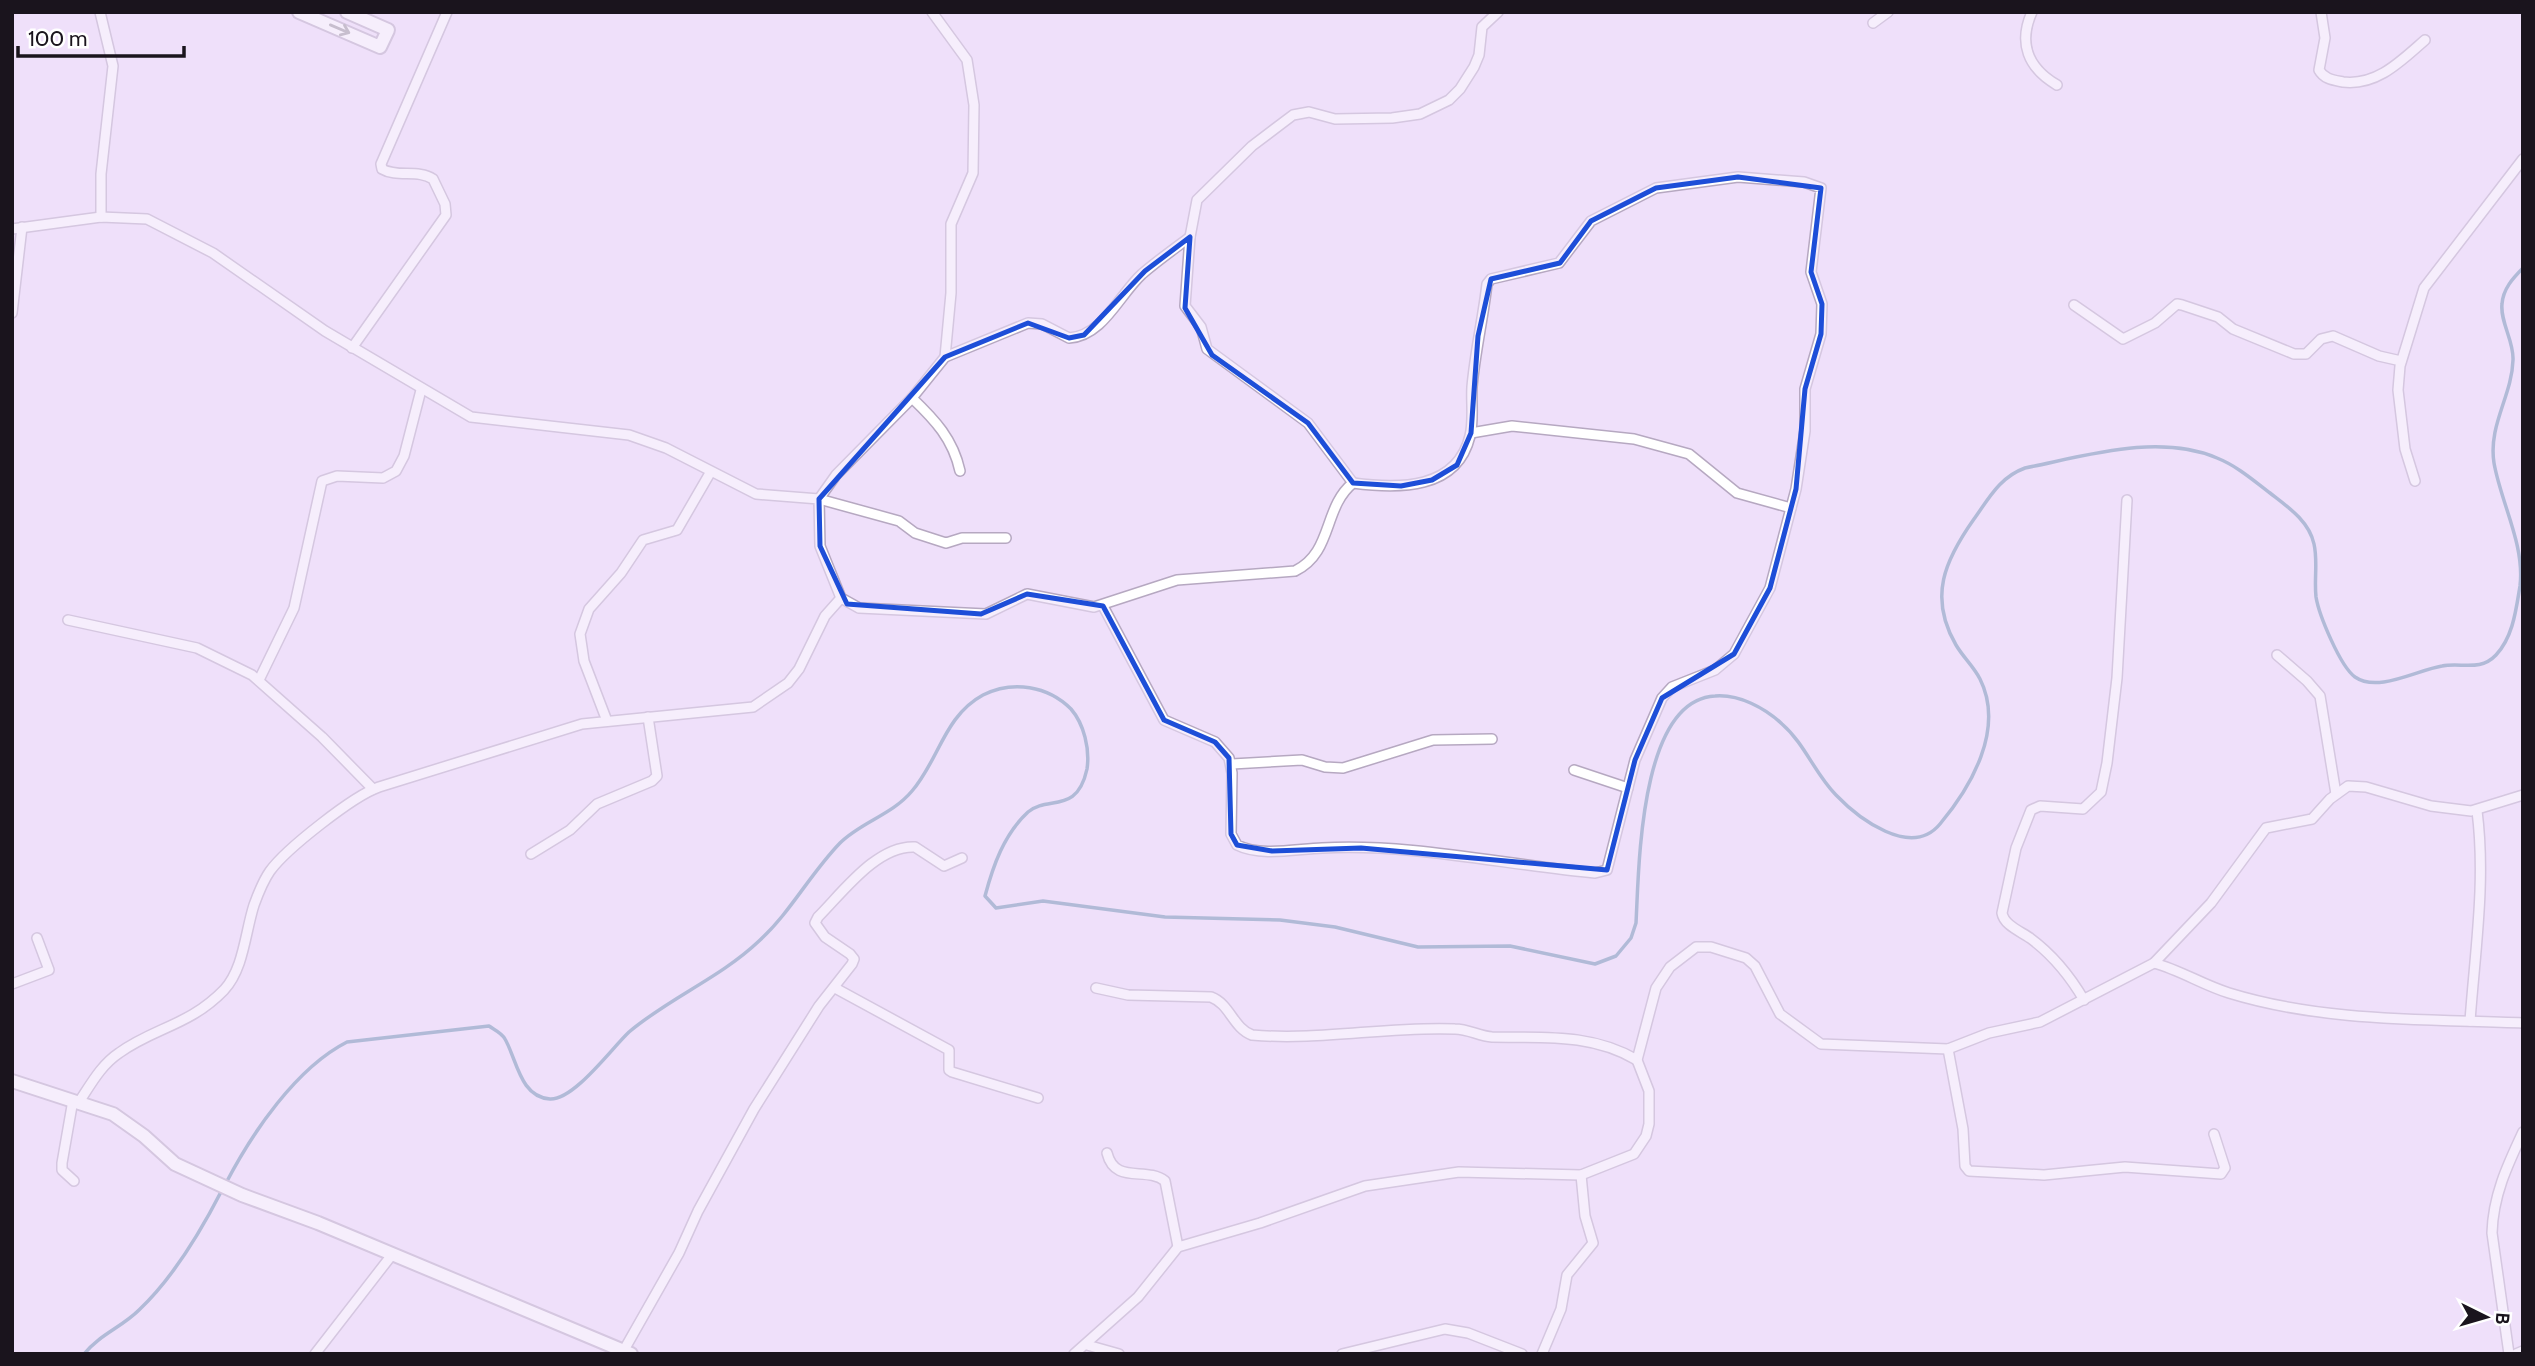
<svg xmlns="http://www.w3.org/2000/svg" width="2535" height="1366" viewBox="0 0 2535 1366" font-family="Cabin,sans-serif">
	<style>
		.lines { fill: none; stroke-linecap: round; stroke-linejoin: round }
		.stream { stroke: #668dae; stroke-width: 3.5 }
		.minor-casing { stroke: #b6a8c1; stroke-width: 12 }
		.tertiary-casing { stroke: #b6a8c1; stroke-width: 16 }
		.secondary-casing { stroke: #b6a8c1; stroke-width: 16 }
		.minor { stroke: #fff; stroke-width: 9 }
		.tertiary { stroke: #fff; stroke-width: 12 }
		.secondary { stroke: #fff; stroke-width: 12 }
		.oneway { stroke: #989599 }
		.marked { fill: none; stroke: #1d4ed8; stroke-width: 5; stroke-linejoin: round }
	</style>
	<rect width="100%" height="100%" fill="#efe0fa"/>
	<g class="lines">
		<g class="stream">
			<path d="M226,1183C252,1133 296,1068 347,1042L489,1026C495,1030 502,1033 505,1039C517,1060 520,1097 550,1099C574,1100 611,1049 629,1032C669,998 720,978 759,941C790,913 810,874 840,843C861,822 892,815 912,791C939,760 944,716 983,695C1013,680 1048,686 1071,709C1084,724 1090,749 1087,769C1077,815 1048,795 1028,812C1004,834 993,866 985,896L996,908L1043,901L1165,917L1280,920L1335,927L1418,947L1510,946L1595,964L1616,956L1631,938L1636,923C1639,869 1639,700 1715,696C1739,694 1765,708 1782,724C1805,744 1815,774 1836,795C1858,818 1911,859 1940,824C1971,787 2005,729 1980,679C1974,667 1963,657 1956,645C1928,597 1945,560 1974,519C1989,498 2000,477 2025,468C2085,456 2158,433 2217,458C2237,466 2253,480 2270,493C2288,507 2309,521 2314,544C2318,561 2314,579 2316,597C2319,615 2340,666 2355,677C2378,693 2417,670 2442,666C2461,662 2480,672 2496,655C2513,637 2516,610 2520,586C2525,545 2501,503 2494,463C2488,425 2512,396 2513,360C2514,341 2500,322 2502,304C2503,289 2513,278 2523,268"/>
			<path d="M84,1354C99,1335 122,1327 139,1310C173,1278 201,1231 222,1190"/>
		</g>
		<defs>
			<g id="minor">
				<path d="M100,12L113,66L101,174V217"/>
				<path d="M932,12L967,60L974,105L973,173L951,224V293L945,357"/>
				<path d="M2032,12C2018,43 2028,68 2057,85"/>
				<path d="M2321,12L2325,38L2319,70C2324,79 2333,80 2343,82C2377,86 2401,61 2425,40"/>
				<path d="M1873,23L1888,12"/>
				<path d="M12,229L101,217L147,219L213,253L325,331L471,417L629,435L666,448L756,494L819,499L820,546L841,598L859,608L986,614L1027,594L1094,607L1177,580L1295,571C1333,553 1323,507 1353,483C1399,489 1457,490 1470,436C1474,420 1471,402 1472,387C1475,352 1483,319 1487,284L1491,279L1559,263L1591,221L1656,188L1738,177L1804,182L1821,188L1811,272L1822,304L1821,334L1805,389V431L1796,489L1770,588L1734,654L1715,670L1672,687L1662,698L1635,760L1607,870L1595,873C1505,865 1413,843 1322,848C1296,849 1261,857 1237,845L1231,834L1232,773L1229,758L1215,742L1164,720L1103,606"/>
				<path d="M2074,305L2123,339L2155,323L2177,304L2182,305L2218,317L2233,329L2294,354H2306L2321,339L2333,336L2379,356L2401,361"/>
				<path d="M12,313L22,227"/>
				<path d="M352,348L446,215L445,204L433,179C418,169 397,178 382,169L381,164L447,12"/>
				<path d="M912,398C935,420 953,439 960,471"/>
				<path d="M1471,433L1512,426L1634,439L1689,454L1737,493L1791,508"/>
				<path d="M2415,481L2405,449L2398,390L2400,366L2424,288L2523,159"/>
				<path d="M1353,483L1308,423L1207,349L1201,327L1185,306L1190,237L1197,200L1252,146L1293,115L1309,112L1335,119L1392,118L1420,114L1449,100L1460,89L1474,67L1479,55L1482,27L1498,12"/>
				<path d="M1006,538H962L946,543L915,533L899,521L819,499L836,475L912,398L945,357L1028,323L1042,324L1069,338C1103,336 1119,295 1142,274C1157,261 1174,249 1190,237"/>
				<path d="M68,620L197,648L252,675L322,737L373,789"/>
				<path d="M2277,655L2307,681L2320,696L2336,794"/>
				<path d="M259,680L294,608L322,481L337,476L383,478L396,471L404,456L421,390"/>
				<path d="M607,721L584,661L580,634L589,609L621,573L643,540L677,530L710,473"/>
				<path d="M1232,764L1302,760L1325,767L1343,768L1433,740L1492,739"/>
				<path d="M1574,770L1628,788"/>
				<path d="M531,854L570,830L597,804L652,781L657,776L648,717"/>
				<path d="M2154,963C2180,970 2203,985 2229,993C2323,1022 2425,1019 2523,1023"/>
				<path d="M12,984L49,970L37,938"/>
				<path d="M835,988L949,1050V1070L952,1072L1038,1098"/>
				<path d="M1096,988L1128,995L1211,997C1230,1004 1233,1028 1252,1035C1320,1041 1387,1026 1455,1029C1468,1029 1479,1036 1492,1037C1543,1038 1591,1033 1637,1060"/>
				<path d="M2084,1000C2070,976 2053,955 2030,938C2020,931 2004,925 2002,913L2016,848L2031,810L2040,806L2083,809L2101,792L2107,763L2117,678L2127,500"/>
				<path d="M2470,1021C2475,951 2486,881 2477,811"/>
				<path d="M1948,1049L1963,1129L1965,1166L1969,1171L2044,1175L2125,1167L2221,1174L2225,1168L2214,1134"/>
				<path d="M73,1100L62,1163V1170L74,1181"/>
				<path d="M79,1102C91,1084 101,1065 119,1053C155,1027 189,1026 224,990C244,968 245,933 254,905C258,894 263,881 270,871C286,849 353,796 379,787L582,724L753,707L788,683L799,669L825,616L841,598"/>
				<path d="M1107,1153C1115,1185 1146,1166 1165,1181L1178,1247"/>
				<path d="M1087,1345L1119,1354"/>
				<path d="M624,1350L679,1253L698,1211L754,1109L819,1006L852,964L854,959L850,954L825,937L815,923L818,917C843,892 877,845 915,847L944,866L962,858"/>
				<path d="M315,1354L391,1256"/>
				<path d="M1074,1354L1138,1297L1178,1247L1260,1223L1365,1186L1459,1172L1581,1175L1634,1154L1646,1136L1649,1124V1091L1637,1060L1656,988L1670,967L1696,947H1711L1746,958L1755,966L1780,1014L1821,1044L1948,1049L1989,1033L2040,1022L2154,963L2211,903L2266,828L2312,819L2330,799L2348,786L2366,787L2431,806L2471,811L2523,795"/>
				<path d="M1342,1354L1445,1329L1468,1333L1522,1354"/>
				<path d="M1542,1354L1561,1309L1567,1275L1593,1243L1585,1216L1581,1175"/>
				<path d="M2509,1354L2492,1233C2493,1196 2507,1166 2523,1132"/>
				<path d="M2516,1354L2523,1351"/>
			</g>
			<path id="tertiary" d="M12,1081L113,1114L144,1136L175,1164L242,1195L318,1223L631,1354"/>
			<path id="secondary" d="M299,12L380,47L388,30L347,12"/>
		</defs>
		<use href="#minor" class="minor-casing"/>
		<use href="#tertiary" class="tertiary-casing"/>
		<use href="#secondary" class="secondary-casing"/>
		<use href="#minor" class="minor"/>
		<use href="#tertiary" class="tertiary"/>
		<use href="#secondary" class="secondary"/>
	</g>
	<defs><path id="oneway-shaft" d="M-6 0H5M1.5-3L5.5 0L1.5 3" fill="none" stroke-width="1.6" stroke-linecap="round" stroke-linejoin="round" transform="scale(1.75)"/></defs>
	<use class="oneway" href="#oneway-shaft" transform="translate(340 29) rotate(23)"/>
	<path d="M0 0H2535V1366H0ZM1738,177L1821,188L1811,272L1822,304L1821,334L1805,389L1796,489L1770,588L1734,654L1662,698L1635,760L1607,870L1361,848L1272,851L1237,845L1231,834L1229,758L1215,742L1164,720L1103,606L1027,594L981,614L847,604L820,546L819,499L945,357L1028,323L1069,338L1084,335L1145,271L1190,237L1185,308L1212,355L1308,423L1353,483L1401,486L1432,480L1457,465L1471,433L1478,336L1491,279L1560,263L1591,221L1656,188Z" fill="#efe0fa" fill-opacity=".55" fill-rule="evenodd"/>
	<path class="marked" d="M1738,177L1821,188L1811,272L1822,304L1821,334L1805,389L1796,489L1770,588L1734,654L1662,698L1635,760L1607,870L1361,848L1272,851L1237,845L1231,834L1229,758L1215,742L1164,720L1103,606L1027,594L981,614L847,604L820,546L819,499L945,357L1028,323L1069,338L1084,335L1145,271L1190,237L1185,308L1212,355L1308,423L1353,483L1401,486L1432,480L1457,465L1471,433L1478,336L1491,279L1560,263L1591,221L1656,188Z"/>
	<rect width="2535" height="1366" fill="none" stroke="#1a141d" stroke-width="28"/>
	<g transform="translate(2486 1317) rotate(95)" stroke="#ffffff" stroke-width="5" paint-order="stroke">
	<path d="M0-5L12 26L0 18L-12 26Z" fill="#1a141d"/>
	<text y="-10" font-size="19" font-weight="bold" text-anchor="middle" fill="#1a141d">B</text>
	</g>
	<path d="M18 46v10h166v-10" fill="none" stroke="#1a141d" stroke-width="3.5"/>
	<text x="28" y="46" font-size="21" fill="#1a141d" stroke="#ffffff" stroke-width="5" paint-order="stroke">100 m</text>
</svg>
